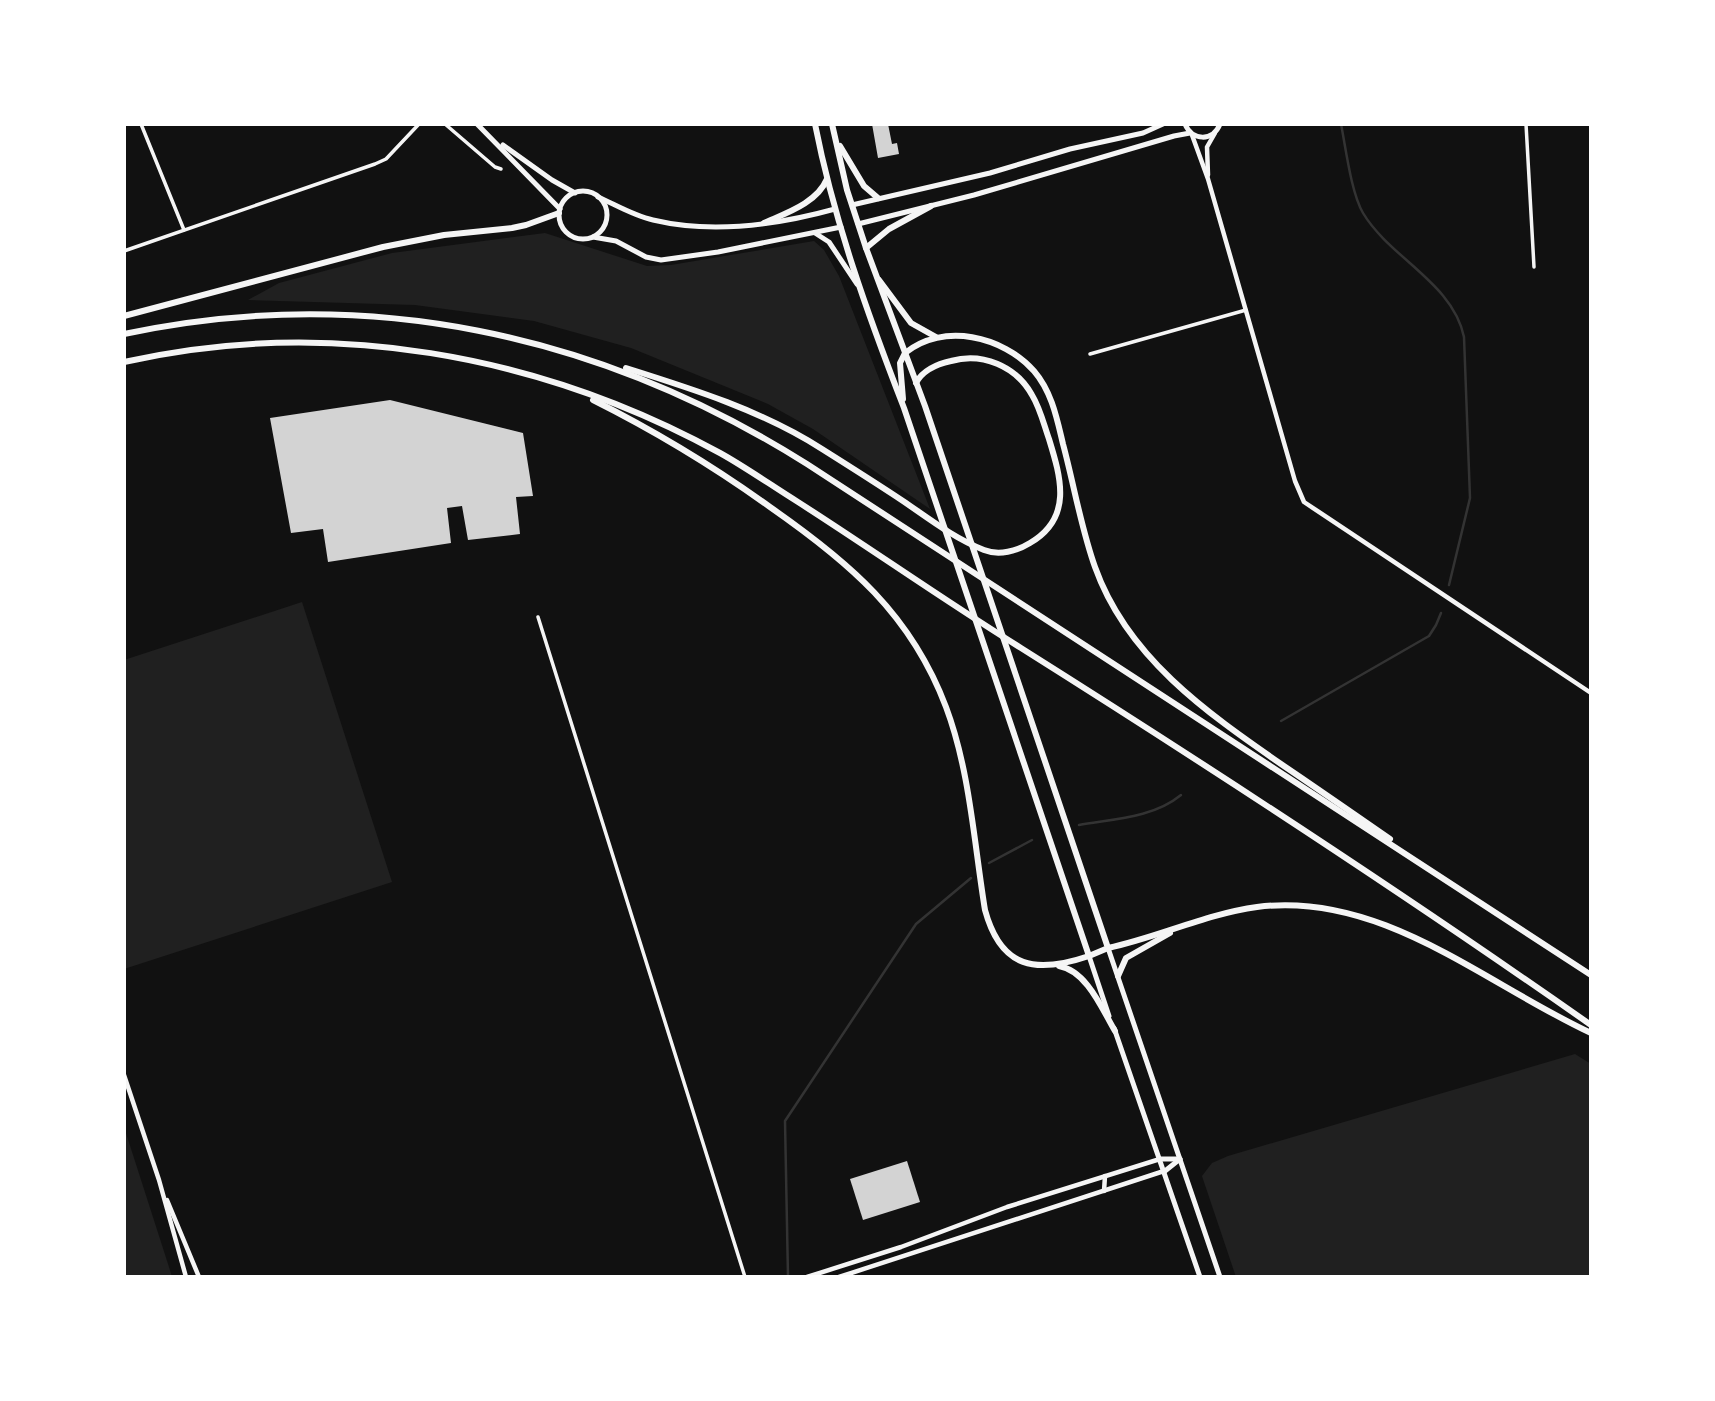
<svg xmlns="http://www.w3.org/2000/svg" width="1715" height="1401" viewBox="0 0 1715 1401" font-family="'Roboto Condensed',sans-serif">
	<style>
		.green { fill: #202020 }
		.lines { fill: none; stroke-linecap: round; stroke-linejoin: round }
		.stream { stroke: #333; stroke-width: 2.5 }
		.building { fill: #d3d3d3 }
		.minor { stroke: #f5f5f5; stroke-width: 3.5 }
		.tertiary { stroke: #f5f5f5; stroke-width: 4.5 }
		.secondary { stroke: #f5f5f5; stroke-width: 5 }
		.primary { stroke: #f5f5f5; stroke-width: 5 }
		.trunk { stroke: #f5f5f5; stroke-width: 6 }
		.motorway { stroke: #f5f5f5; stroke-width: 6 }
	</style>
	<rect width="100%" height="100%" fill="#111"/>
	<g class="green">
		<path d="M545,233L647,266L671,265L814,241L824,250L839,276L930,509L813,429L768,404L631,348L534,321L415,305L248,300L279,283L392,253Z"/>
		<path d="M302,602L392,882L124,969V660Z"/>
		<path d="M1575,1054L1591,1064V1277H1236L1202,1176L1212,1163L1228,1156Z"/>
		<path d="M124,1127L168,1264L172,1277H124Z"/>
	</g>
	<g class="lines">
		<g class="stream">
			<path d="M1341,124C1346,149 1351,192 1363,213C1390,258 1453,283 1464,337L1470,498L1449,585"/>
			<path d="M1281,721L1429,636L1436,625L1441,613"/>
			<path d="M1079,825C1113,819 1153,818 1181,795"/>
			<path d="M989,863L1032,840"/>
			<path d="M788,1277L785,1121L916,924L971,878"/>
		</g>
	</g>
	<g class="building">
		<path d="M872,124H888L892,144L897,143L899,154L878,158Z"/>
		<path d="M390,400L523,433L533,496L516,497L520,534L468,540L462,506L447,508L451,543L328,562L323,529L291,533L270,418Z"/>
		<path d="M907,1161L920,1202L863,1220L850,1179Z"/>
	</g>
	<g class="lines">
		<g class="minor">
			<path d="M141,124L184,230"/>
			<path d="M445,124L495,167L501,169"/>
			<path d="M1526,124L1534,267"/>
			<path d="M124,251L375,164L386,159L419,124"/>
			<path d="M1090,354L1246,310"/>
			<path d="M538,617L745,1277"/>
		</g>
		<g class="tertiary">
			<path d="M1192,135L1208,179L1295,481L1304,502L1591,693"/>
			<path d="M1208,175L1207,147L1215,133"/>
			<path d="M124,1075L159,1180L186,1277"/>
			<path d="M1104,1191L1105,1176"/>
			<path d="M167,1200L199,1277"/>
			<path d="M807,1277L901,1247L1007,1207L1160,1159"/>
			<path d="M839,1277L1164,1171"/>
		</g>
		<g class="secondary">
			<path d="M477,124L560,209"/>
			<path d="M503,145L552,180L575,193"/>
			<circle cx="583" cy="215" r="24"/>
			<path d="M598,197C616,205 634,216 653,220C712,234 777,225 835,209"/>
			<path d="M815,233L829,242L857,284"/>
			<path d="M593,237L616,241L646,257L661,260L718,252L841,227"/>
		</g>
		<g class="primary">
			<path d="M1185,124C1192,141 1213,142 1220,124"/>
			<path d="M852,205L990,173L1070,149L1143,133L1163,124"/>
			<path d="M858,224L974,195L1174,136L1190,133"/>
			<path d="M1108,948L1220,1277"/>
			<path d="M1089,956L1109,1016"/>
			<path d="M1114,1028L1200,1277"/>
			<path d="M1160,1159H1180"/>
			<path d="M1165,1171L1180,1159"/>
		</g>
		<g class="trunk">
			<path d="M815,124C834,221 868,315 904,408L1089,956L1108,948L925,406L866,248L847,190L832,124"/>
			<path d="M840,146L864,186L878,198"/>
			<path d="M764,223C786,213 817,203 827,179"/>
			<path d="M866,248L889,229L931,206"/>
			<path d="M903,399L900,363L905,353"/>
		</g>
		<g class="motorway">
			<path d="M879,280L911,323L936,337"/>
			<path d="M124,316L383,247L444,235L512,228L526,225L559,213"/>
			<path d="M124,334C366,283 599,333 807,464L1591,975"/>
			<path d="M905,353C943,322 1003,336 1034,371C1052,392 1057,419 1063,444C1074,485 1081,528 1095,567C1127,657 1206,712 1281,764C1318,789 1354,814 1390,839"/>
			<path d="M124,362C328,316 539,354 720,453C747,468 772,486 798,502C873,550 945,601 1021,648C1213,769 1404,894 1591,1025"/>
			<path d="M626,368C693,389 763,411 822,449C849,466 876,483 903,501C928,518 955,539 984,550C999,556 1017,551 1030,543C1073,518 1061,478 1049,439C1044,425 1040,408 1032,395C1016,366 982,352 951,361C937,364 922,371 916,383"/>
			<path d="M593,400C655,431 713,466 770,507C849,562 911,614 946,707C970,771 974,843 985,910C1001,969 1036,974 1089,956"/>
			<path d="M1108,948C1159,937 1206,914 1257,907C1382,891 1485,984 1591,1033"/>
			<path d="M1059,966C1087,971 1102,1009 1115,1031"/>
			<path d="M1118,976L1126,958L1170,933"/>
		</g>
	</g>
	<rect width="1715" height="1401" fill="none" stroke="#ffffff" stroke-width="252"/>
</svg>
